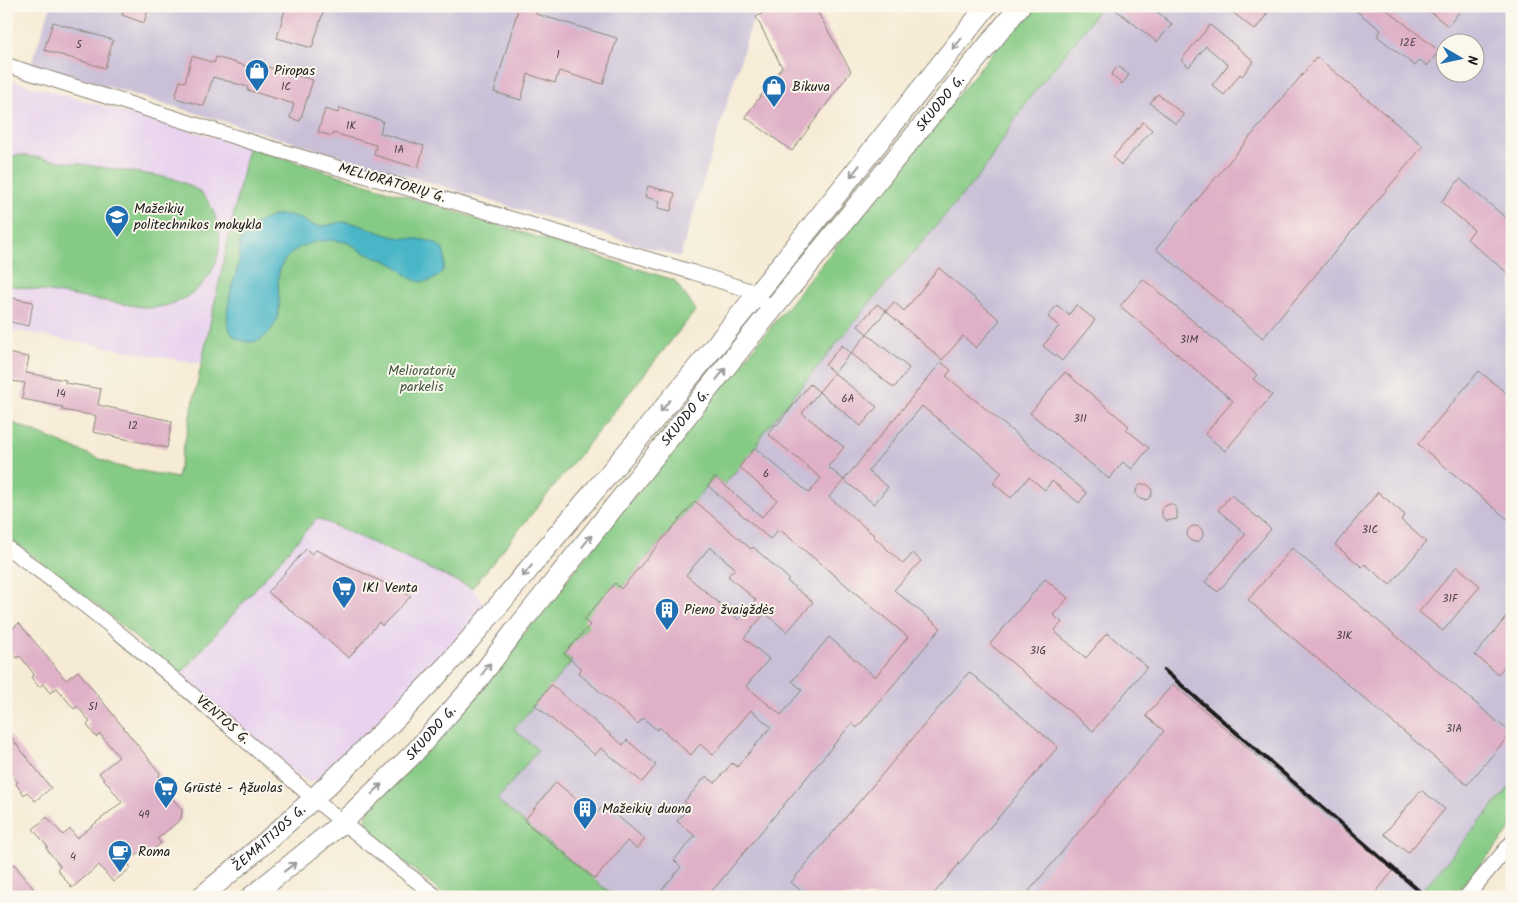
<svg xmlns="http://www.w3.org/2000/svg" width="1518" height="903" viewBox="0 0 1518 903" font-family="Kalam,sans-serif">
	<style>
		.built { fill: #e8d2ee }
		.industrial { fill: #c9bfd7; fill-rule: evenodd }
		.green { fill: #86cb85; stroke: #517450 }
		.water { fill: #4ab6c7; stroke: #336972 }
		.building { fill: #dfb0c7; fill-rule: evenodd }
		.lines { fill: none; stroke-linecap: round; stroke-linejoin: round }
		.minor-casing { stroke: #898478; stroke-width: 16 }
		.secondary-casing { stroke: #898478; stroke-width: 22 }
		.minor { stroke: #fff; stroke-width: 14 }
		.secondary { stroke: #fff; stroke-width: 20 }
		.rail { stroke: #1c1c1c; stroke-width: 4 }
		.oneway { stroke: #999 }
		.labels { text-anchor: middle; dominant-baseline: central; stroke-width: 4; stroke-linejoin: round; paint-order: stroke }
		.number-label { font-size: 11px; fill: #4d4147 }
		.poi-label { font-size: 14px; fill: #1c1c1c; stroke: #fbf7ec; text-anchor: start }
		.street-label { font-size: 14px; fill: #1c1c1c; stroke: #fbf7ec }
		.park-label { font-size: 14px; fill: #415941; stroke: #fbf7ec }
	</style>
	<rect width="100%" height="100%" fill="#fbf7ec"/>
	<filter id="ink" filterUnits="userSpaceOnUse"><feTurbulence type="fractalNoise" baseFrequency=".02" numOctaves="2"/><feDisplacementMap in="SourceGraphic" scale="10" xChannelSelector="R" yChannelSelector="G"/><feConvolveMatrix kernelMatrix="1 2 1 2 8 2 1 2 1" color-interpolation-filters="sRGB"/></filter>
	<filter id="wash" filterUnits="userSpaceOnUse"><feTurbulence type="fractalNoise" baseFrequency=".0096" numOctaves="4" result="noise"/><feDisplacementMap in="SourceGraphic" scale="20" xChannelSelector="R" yChannelSelector="G"/><feGaussianBlur stdDeviation="1.12" result="paint"/><feColorMatrix in="noise" values="0 0 0 0 0 0 0 0 0 0 0 0 0 0 0 0 0 1.4 0 .05"/><feComposite in="paint" operator="in"/></filter>
	<g filter="url(#wash)">
		<rect width="100%" height="100%" fill="#f6ebd5"/>
		<g class="built">
			<path d="M6,79L248,147L201,364L6,329Z"/>
			<path d="M317,518L472,588L487,608L334,767L320,780L309,782L297,775L179,676Z"/>
		</g>
		<g class="industrial">
			<path d="M51,6H757L680,257L31,64Z"/>
			<path d="M1100,6H1512V784L1416,897H613L595,879L497,800L538,750L514,729L571,661L564,655L615,583L621,588L715,477L724,485L755,448L764,432L874,298L983,171L1027,101L1082,33ZM1446,42H1476V72H1446Z"/>
		</g>
		<g class="green">
			<path d="M1030,6H1100L1082,33L1027,101L983,171L874,298L764,432L755,448L724,485L714,478L621,589L615,584L590,625L564,654L572,661L514,729L538,750L497,800L614,896L446,897L369,832C365,821 365,817 371,807L473,696Z"/>
			<path d="M248,147L674,280L696,310L472,588L317,518L179,676L106,612L6,536V420L117,466L177,478Z"/>
			<path d="M21,155L172,178C182,182 192,186 200,192C209,200 214,211 217,222C230,268 193,307 148,308L6,285V156Z"/>
			<path d="M1512,784V828L1453,897H1435L1424,888Z"/>
		</g>
		<path class="water" d="M278,215C282,215 286,215 290,215C300,217 308,225 318,226C327,227 335,222 344,222C361,223 375,232 391,236C407,241 444,234 445,258C445,263 444,269 441,273C435,281 423,284 414,280C407,277 402,270 396,266C387,260 375,257 365,253C360,251 356,247 352,245C344,240 331,240 322,241C315,241 304,245 297,249C258,274 297,307 266,335C262,340 256,342 250,342C211,340 233,287 238,265C240,257 238,243 243,236C252,224 265,218 278,215Z"/>
		<g id="blocks">
			<g class="building">
				<path d="M125,6H136L148,10L144,23L122,15Z"/>
				<path d="M286,6H325L312,48L277,38Z"/>
				<path d="M519,6H538L536,14L617,38L603,84L559,71L555,83L528,74L521,100L494,92Z"/>
				<path d="M760,6H814L851,71L792,151L745,117L782,67L756,17L763,13Z"/>
				<path d="M1111,6H1150L1172,24L1157,42Z"/>
				<path d="M1225,6H1271L1266,13L1267,14L1255,30Z"/>
				<path d="M1350,6H1382L1439,51L1427,66L1420,60L1415,66L1377,36L1381,30Z"/>
				<path d="M1423,6H1464L1448,26Z"/>
				<path d="M53,22L113,40L105,68L44,50Z"/>
				<path d="M1210,25L1254,61L1242,76L1240,74L1224,95L1212,85L1228,65L1206,46L1189,67L1181,60Z"/>
				<path d="M192,56L214,63L216,57L266,72L268,67L313,80L300,121L290,118L294,104L247,90L248,87L213,77L204,106L175,98L180,81L185,82Z"/>
				<path d="M1317,57L1423,146L1263,338L1156,249Z"/>
				<path d="M1118,66L1129,75L1122,84L1111,75Z"/>
				<path d="M1158,94L1184,115L1176,124L1150,103Z"/>
				<path d="M340,108L383,121L380,133L424,146L418,168L374,155L376,145L333,133L332,136L318,132L325,109L338,113Z"/>
				<path d="M1143,122L1152,130L1121,165L1113,157Z"/>
				<path d="M1460,179L1512,223V277L1467,239L1474,230L1441,202Z"/>
				<path d="M648,186L675,193L671,211L658,208L660,201L645,197Z"/>
				<path d="M939,268L1000,320L976,348L963,336L942,360L886,311L894,302L904,311Z"/>
				<path d="M1143,279L1257,375L1253,379L1272,395L1225,451L1205,434L1233,401L1120,306Z"/>
				<path d="M6,297L33,302L29,326L6,321Z"/>
				<path d="M877,304L886,311L867,334L858,326Z"/>
				<path d="M1057,305L1069,315L1076,305L1095,320L1062,361L1043,346L1059,326L1048,317Z"/>
				<path d="M867,334L909,368L894,388L851,353Z"/>
				<path d="M842,345L851,353L834,373L825,365Z"/>
				<path d="M6,353L29,357L26,373L66,380L65,383L101,389L98,405L172,421L167,448L93,432L96,416L62,410L63,407L22,399L25,383L6,380Z"/>
				<path d="M941,362L951,370L946,376L1087,493L1079,503L1052,481L1045,490L1029,477L1011,498L993,483L1002,472L922,406L868,471L888,487L874,504L844,480Z"/>
				<path d="M1479,371L1512,398V523L1418,444Z"/>
				<path d="M1065,372L1129,426L1126,429L1149,448L1132,469L1123,462L1109,479L1030,413Z"/>
				<path d="M834,373L877,407L861,426L819,392Z"/>
				<path d="M810,384L819,392L802,413L844,447L828,467L844,480L829,497L874,535L873,536L903,564L913,553L921,561L894,590L941,628L857,728L852,723L707,897H656L681,867L674,860L695,836L677,821L690,806L684,802L706,776L715,783L732,763L737,767L771,727L751,710L713,755L700,744L691,755L659,727L657,730L643,718L638,724L578,673L582,669L564,654L590,625L584,620L615,583L621,589L695,501L751,549L753,547L789,579L787,581L813,602L787,632L765,613L744,638L769,659L746,686L781,715L802,690L792,681L829,637L875,677L908,637L779,529L770,539L708,486L715,477L762,517L777,500L739,467L755,448L809,493L821,478L768,434L776,424L777,425ZM710,547L735,568L728,576L756,600L739,620L686,575Z"/>
				<circle cx="1144" cy="492" r="8"/>
				<path d="M1378,492L1405,515L1401,520L1426,542L1390,585L1365,564L1362,567L1335,545Z"/>
				<path d="M1231,495L1271,529L1218,592L1205,582L1246,534L1218,510Z"/>
				<path d="M1169,504H1172L1177,509V519L1166,521L1162,516V508Z"/>
				<circle cx="1195" cy="534" r="8"/>
				<path d="M1292,548L1511,733L1467,785L1248,600Z"/>
				<path d="M306,549L312,554L316,550L411,596L382,626L379,622L349,658L268,592Z"/>
				<path d="M1457,566L1480,586L1443,631L1419,612Z"/>
				<path d="M1045,579L1068,598L1053,615L1062,622L1054,631L1086,658L1107,633L1147,667L1093,731L990,644Z"/>
				<path d="M1512,610V658L1498,674L1475,655Z"/>
				<path d="M19,623L66,680L78,671L160,773L158,781L182,810L181,819L157,839L161,843L148,854L144,849L127,862L131,868L113,882L99,865L72,888L57,869L60,866L46,848L48,847L33,829L47,817L63,835L70,829L77,838L122,802L99,773L119,757L100,734L96,737L87,725L90,722L77,706L74,709L57,688L50,693L43,684L39,687L31,677L34,674L20,656L17,658L8,648L11,646L6,640V634Z"/>
				<path d="M969,672L1058,747L931,897H808L791,882Z"/>
				<path d="M1173,684L1393,871L1372,897H1024L1164,731L1146,716Z"/>
				<path d="M551,685L623,745L627,740L656,765L642,782L601,748L595,755L535,705Z"/>
				<path d="M6,731L51,788L35,801L27,792L24,795L16,784L18,782L6,768Z"/>
				<path d="M556,782L595,815L604,805L645,839L637,849L627,841L595,879L524,821Z"/>
				<path d="M1421,790L1445,809L1408,853L1384,834Z"/>
				<path d="M14,864L40,897H6V871Z"/>
			</g>
		</g>
	</g>
	<g filter="url(#ink)">
		<use href="#blocks" fill-opacity="0" stroke="#898478" stroke-width="1"/>
		<g class="lines">
			<defs>
				<g id="minor">
					<path d="M6,65L264,146L692,272L748,290L773,310"/>
					<path d="M6,547C115,623 212,713 313,798C353,832 395,864 437,897"/>
					<path d="M1466,897L1512,842"/>
				</g>
				<g id="secondary">
					<path id="s1" d="M201,897C288,826 372,745 449,663C494,613 536,559 580,508C720,344 853,174 987,6"/>
					<path id="s2" d="M251,897L342,823L414,753L474,685L514,632L758,327L1020,6"/>
				</g>
			</defs>
			<use href="#minor" class="minor-casing"/>
			<use href="#secondary" class="secondary-casing"/>
			<use href="#minor" class="minor"/>
			<use href="#secondary" class="secondary"/>
			<path class="rail" d="M1164,670L1426,897"/>
		</g>
		<defs><path id="oneway-shaft" d="M-6 0H5M1.5-3L5.5 0L1.5 3" fill="none" stroke-width="1.6" stroke-linecap="round" stroke-linejoin="round" transform="scale(1.25)"/></defs>
		<g class="oneway">
			<use href="#oneway-shaft" transform="translate(957 44) rotate(129)"/>
			<use href="#oneway-shaft" transform="translate(855 171) rotate(129)"/>
			<use href="#oneway-shaft" transform="translate(721 374) rotate(-51)"/>
			<use href="#oneway-shaft" transform="translate(665 406) rotate(129)"/>
			<use href="#oneway-shaft" transform="translate(587 541) rotate(-51)"/>
			<use href="#oneway-shaft" transform="translate(527 571) rotate(130)"/>
			<use href="#oneway-shaft" transform="translate(486 669) rotate(-53)"/>
			<use href="#oneway-shaft" transform="translate(377 789) rotate(-44)"/>
			<use href="#oneway-shaft" transform="translate(290 867) rotate(-38)"/>
		</g>
	</g>
	<defs>
		<symbol id="shop-pin" viewBox="-11 -11 22 30"><path d="M0 17L-7.5 6A9.5 9.5 0 1 1 7.5 6Z" fill="#1f6fb2" stroke="#fbf7ec"/><path d="M-5-2.5h2.3a2.7 3.5 0 0 1 5.4 0H5L5.5 6h-11ZM-1.5-2.5h3a1.5 2.3 0 0 0-3 0Z" fill="#fff"/></symbol>
		<symbol id="school-pin" viewBox="-11 -11 22 30"><path d="M0 17L-7.5 6A9.5 9.5 0 1 1 7.5 6Z" fill="#1f6fb2" stroke="#fbf7ec"/><path d="M0-5L7-2L0 1L-7-2ZM-4 1L0 2.5L4 1V4Q0 6-4 4Z" fill="#fff"/></symbol>
		<symbol id="supermarket-pin" viewBox="-11 -11 22 30"><path d="M0 17L-7.5 6A9.5 9.5 0 1 1 7.5 6Z" fill="#1f6fb2" stroke="#fbf7ec"/><path d="M-6-5.5h2.5l.6 2H6L4.5 2H-2.5L-4.4-4H-6ZM-1.5 3.2a1.3 1.3 0 1 0 .1 0ZM3 3.2a1.3 1.3 0 1 0 .1 0Z" fill="#fff"/></symbol>
		<symbol id="building-pin" viewBox="-11 -11 22 30"><path d="M0 17L-7.5 6A9.5 9.5 0 1 1 7.5 6Z" fill="#1f6fb2" stroke="#fbf7ec"/><path d="M-4-6H4V6H1V3H-1V6H-4ZM-2.5-4.3h1.7v1.8h-1.7ZM.8-4.3h1.7v1.8H.8ZM-2.5-1h1.7V.8h-1.7ZM.8-1h1.7V.8H.8Z" fill="#fff"/></symbol>
		<symbol id="cafe-pin" viewBox="-11 -11 22 30"><path d="M0 17L-7.5 6A9.5 9.5 0 1 1 7.5 6Z" fill="#1f6fb2" stroke="#fbf7ec"/><path d="M-5.5-4.5H6V0H3Q3 3.5 0 3.5H-2.5Q-5.5 3.5-5.5 0ZM3-3.2v2h1.7v-2ZM-6 4.5H4V6H-6Z" fill="#fff"/></symbol>
	</defs>
	<g fill-rule="evenodd">
		<use href="#shop-pin" x="243" y="57" width="28" height="38"/>
		<use href="#shop-pin" x="760" y="73" width="28" height="38"/>
		<use href="#school-pin" x="103" y="203" width="28" height="38"/>
		<use href="#supermarket-pin" x="330" y="574" width="28" height="38"/>
		<use href="#building-pin" x="653" y="596" width="28" height="38"/>
		<use href="#supermarket-pin" x="152" y="774" width="28" height="38"/>
		<use href="#building-pin" x="571" y="795" width="28" height="38"/>
		<use href="#cafe-pin" x="106" y="838" width="28" height="38"/>
	</g>
	<g class="labels">
		<g class="number-label">
			<text x="1408" y="43">12E</text>
			<text x="79" y="45">5</text>
			<text x="558" y="55">1</text>
			<text x="286" y="87">1C</text>
			<text x="351" y="126">1K</text>
			<text x="399" y="150">1A</text>
			<text x="1189" y="340">31M</text>
			<text x="61" y="394">14</text>
			<text x="848" y="399">6A</text>
			<text x="1080" y="419">31I</text>
			<text x="133" y="426">12</text>
			<text x="766" y="474">6</text>
			<text x="1370" y="530">31C</text>
			<text x="1450" y="599">31F</text>
			<text x="1344" y="636">31K</text>
			<text x="1038" y="651">31G</text>
			<text x="93" y="707">51</text>
			<text x="1454" y="729">31A</text>
			<text x="144" y="815">49</text>
			<text x="73" y="857">4</text>
		</g>
		<g class="poi-label">
			<text x="274" y="71">Piropas</text>
			<text x="792" y="87">Bikuva</text>
			<text x="134" y="209">Mažeikių<tspan x="134" dy="16">politechnikos mokykla</tspan></text>
			<text x="362" y="588">IKI Venta</text>
			<text x="684" y="610">Pieno žvaigždės</text>
			<text x="184" y="788">Grūstė - Ąžuolas</text>
			<text x="602" y="809">Mažeikių duona</text>
			<text x="138" y="852">Roma</text>
		</g>
		<g class="street-label">
			<text stroke="none"><textPath href="#s2" startOffset="1054">SKUODO G.</textPath></text>
			<text transform="translate(392 183) rotate(16)">MELIORATORIŲ G.</text>
			<text stroke="none"><textPath href="#s2" startOffset="649">SKUODO G.</textPath></text>
			<text transform="translate(223 720) rotate(41)">VENTOS G.</text>
			<text stroke="none"><textPath href="#s2" startOffset="244">SKUODO G.</textPath></text>
			<text stroke="none"><textPath href="#s1" startOffset="90">ŽEMAITIJOS G.</textPath></text>
		</g>
		<g class="park-label">
			<text x="422" y="371">Melioratorių<tspan x="422" dy="16">parkelis</tspan></text>
		</g>
	</g>
	<rect width="1518" height="903" fill="none" stroke="#fbf7ec" stroke-width="25"/>
	<g transform="translate(1460 58) rotate(99)"><circle r="24" fill="#fbf7ec" stroke="#a29f99"/>
	<path d="M0-4L9 19L0 12L-9 19Z" fill="#1f6fb2"/>
	<text y="-8" font-size="14" font-weight="bold" text-anchor="middle" fill="#1c1c1c">N</text>
	</g>
</svg>
